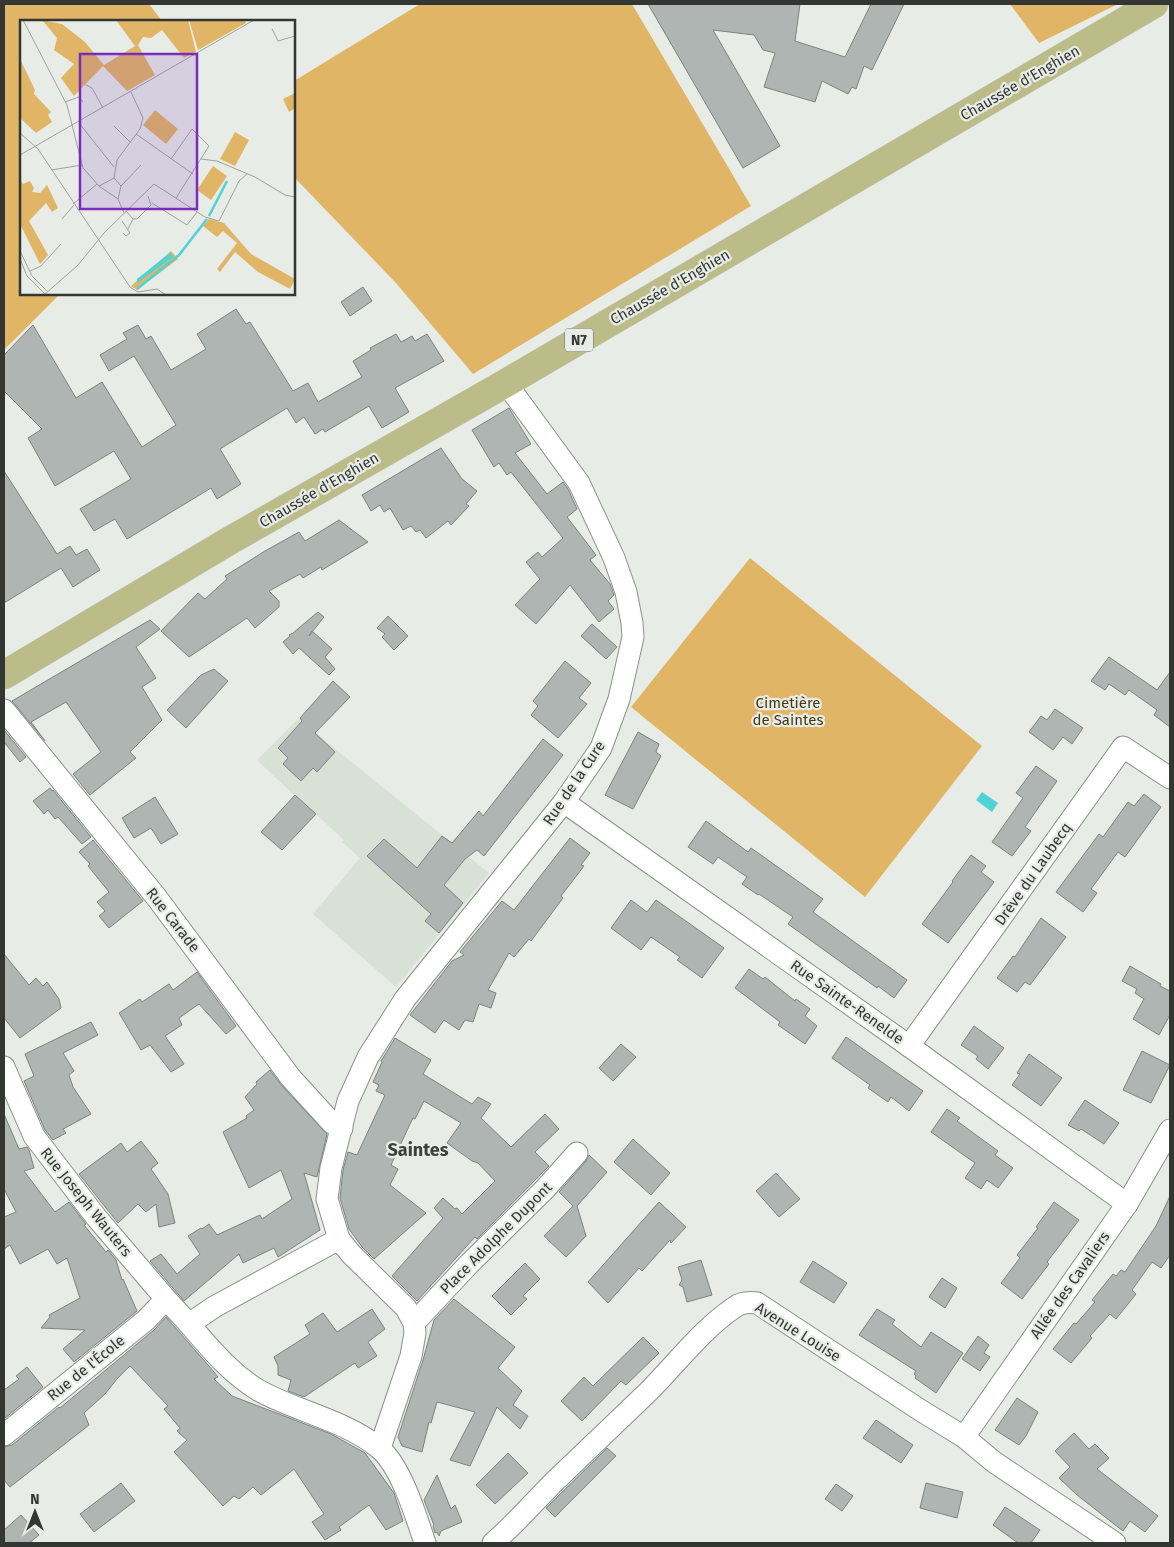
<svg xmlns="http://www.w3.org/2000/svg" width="1174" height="1547" viewBox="0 0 1174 1547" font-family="'Fira Sans',sans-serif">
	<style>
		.built { fill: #d7e1d5 }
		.green { fill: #e1b566 }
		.water { fill: #51d2d6 }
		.building { fill: #aeb5b2; stroke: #7c8480 }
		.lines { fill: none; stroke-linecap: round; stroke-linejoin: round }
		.minor-casing { stroke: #8b908a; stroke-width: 23 }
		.primary-casing { stroke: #c6c7c6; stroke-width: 29 }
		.minor { stroke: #fff; stroke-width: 21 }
		.primary { stroke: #bcbc88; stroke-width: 28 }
		.labels { text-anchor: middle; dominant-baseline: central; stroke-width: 4.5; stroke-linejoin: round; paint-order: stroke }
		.shield { fill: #e7ece6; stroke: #6a6d69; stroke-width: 1 }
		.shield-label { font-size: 14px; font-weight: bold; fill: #343634 }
		.street-label { font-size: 15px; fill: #343634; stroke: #e7ece6 }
		.park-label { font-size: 15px; fill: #4a3815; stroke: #e7ece6 }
		.quarter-label { font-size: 18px; font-weight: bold; fill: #3d413c; stroke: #e7ece6 }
		.inset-river { fill: none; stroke: #51d2d6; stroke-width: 2.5 }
		.inset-road { fill: none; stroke: #9fa39f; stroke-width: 1 }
		.view { fill: #7b2cbf; fill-opacity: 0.15; stroke: #7b2cbf; stroke-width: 2.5 }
		.inset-edge { fill: none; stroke: #343634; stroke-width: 2.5 }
	</style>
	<rect width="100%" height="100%" fill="#e7ece6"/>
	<path class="built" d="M298,719L489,873L396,987L313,914L360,858L342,842L344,840L295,795H294L257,760Z"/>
	<g class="green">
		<path d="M4,4H149L162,21H21V294H60L4,350Z"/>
		<path d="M420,4H632L751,206L473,374L396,283L294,177V81Z"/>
		<path d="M1010,4H1118L1039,43Z"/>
		<path d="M750,558L982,746L865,897L631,707Z"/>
	</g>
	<path class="water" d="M982,792L998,803L992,812L976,800Z"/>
	<g class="building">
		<path d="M648,4H800L795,41L845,57L871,4H904L872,70L864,66L856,89L852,87L848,94L822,81L815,102L764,87L775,53L763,50L754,35L713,30L780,146L743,168Z"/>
		<path d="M363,287L372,301L350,316L341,302Z"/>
		<path d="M236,309L246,324L250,322L293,391L308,383L318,402L362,377L353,361L371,350L370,348L396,334L401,342L412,336L415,341L427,334L444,361L395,388L409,412L382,428L369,406L325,432L323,429L315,434L304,417L296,423L287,408L220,449L241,484L217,499L211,488L127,539L115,519L94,531L80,509L131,479L114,451L55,486L28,438L42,429L4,391V355L33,325L76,398L102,382L142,447L176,425L134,356L109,371L100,355L127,339L123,333L138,325L146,339L151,336L171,370L206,349L197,334Z"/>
		<path d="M509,408L531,444L515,453L547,494L563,482L568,489L577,509L567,517L596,555L590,560L610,584L614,595L608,601L614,609L599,622L570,585L536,624L515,605L540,579L526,562L538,552L542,557L563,538L511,472L507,475L499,463L494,467L472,430Z"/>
		<path d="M441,448L462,479L477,491L466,504L469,506L451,525L448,521L426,538L420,530L416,532L411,526L403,530L390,508L384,512L380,505L371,511L362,495Z"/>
		<path d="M4,471L57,554L70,546L76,555L87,549L100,570L73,587L61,568L4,603Z"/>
		<path d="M339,520L368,542L322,570L321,567L303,578L300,574L269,591L279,601V607L255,628L247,618L189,657L161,631L198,593L205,599L227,579L225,576L265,551L299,532L305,541Z"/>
		<path d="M318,612L324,617L309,636L312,631L332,649L325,657L335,669L329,675L299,648L293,654L283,642L290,636L289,635L293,633Z"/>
		<path d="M388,616L408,636L394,650L382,637L385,634L377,628Z"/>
		<path d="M150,620L160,629L136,647L156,678L142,687L162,720L130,752L136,758L90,795L73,774L101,752L66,702L31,722L45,741L12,701Z"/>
		<path d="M592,624L617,647L606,659L581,636Z"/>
		<path d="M1109,657L1157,690L1170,672V727L1154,715L1157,710L1129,690L1125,695L1109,684L1105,690L1091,681Z"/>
		<path d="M565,661L591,683L579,698L587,704L558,738L531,715L538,706L533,701Z"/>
		<path d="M214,669L228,681L186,728L167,710L201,675Z"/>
		<path d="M333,681L350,697L315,733L335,752L317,772L313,768L301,781L283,764L288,758L278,748L302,721L300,718Z"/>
		<path d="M1055,709L1083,728L1072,744L1063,737L1053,750L1029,732L1041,716L1047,720Z"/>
		<path d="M4,730L26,757L20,762L4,742Z"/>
		<path d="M638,732L659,744L656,752L661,756L633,809L605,795Z"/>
		<path d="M543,739L563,755L484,856L477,850L465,859L444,885L463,903L439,933L425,921L431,914L367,856L384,839L417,868L442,836L452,843L479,811L483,816Z"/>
		<path d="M1036,766L1057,781L1025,827L1031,831L1012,856L992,842L1023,798L1016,793Z"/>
		<path d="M50,788L52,791L53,790L91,837L82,844L58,817L55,819L48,810L44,814L33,801Z"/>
		<path d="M1144,794L1161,807L1125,857L1118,852L1091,889L1097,893L1083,912L1056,892L1099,834L1103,837L1128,802L1134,806Z"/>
		<path d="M295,795L316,814L282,850L261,832Z"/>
		<path d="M155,797L178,834L161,844L151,828L134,838L122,818Z"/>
		<path d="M706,821L748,852L751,848L823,899L813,912L907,980L894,998L878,986L877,988L788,924L793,917L759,894L758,895L742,884L747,877L718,857L713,864L688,847Z"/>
		<path d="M570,838L590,853L581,865L584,866L561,896L563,898L531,941L529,939L514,957L509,953L488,990L496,993L491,1008L479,1004L473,1022L465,1020L459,1030L444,1020L435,1033L410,1015L452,961L464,955L460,952L502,901L514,910Z"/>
		<path d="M93,840L143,901L109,928L99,916L105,911L97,902L109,892L88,866L90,864L79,852Z"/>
		<path d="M971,855L986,866L981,872L994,882L948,943L922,924L953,882L952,881Z"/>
		<path d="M631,900L647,912L656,900L724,948L702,978L677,960L680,957L651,937L641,950L611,928Z"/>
		<path d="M1041,918L1066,937L1030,985L1025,982L1017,992L997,978L1013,956L1015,957Z"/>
		<path d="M4,954L29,985L36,978L43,986L47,982L59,999L61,1008L20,1038L4,1018Z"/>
		<path d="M1130,966L1161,984L1160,986L1170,991V1015L1159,1035L1133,1019L1144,999L1135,993L1137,989L1122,981Z"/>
		<path d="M749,969L763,979L765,977L795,1001L796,999L810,1009L805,1016L817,1026L805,1044L778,1025L780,1022L735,988Z"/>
		<path d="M197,972L236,1026L226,1034L199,1004L179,1018L182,1025L165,1036L184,1064L171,1072L150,1045L141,1050L119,1013L140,999L142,1002L169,984L173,990Z"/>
		<path d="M91,1022L98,1035L63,1053L74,1071L69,1075L73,1087L91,1114L63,1129L66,1133L53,1140L45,1130L24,1081L34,1076L25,1054Z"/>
		<path d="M974,1026L1004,1048L988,1069L976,1059L978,1056L961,1045Z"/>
		<path d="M846,1037L923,1091L909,1111L891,1097L888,1102L868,1088L870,1085L832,1058Z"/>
		<path d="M395,1038L431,1060L423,1074L472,1104L478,1097L491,1104L481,1118L511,1147L545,1114L559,1129L535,1152L549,1166L477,1239L475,1237L417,1301L392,1276L443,1218L434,1208L443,1198L455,1209L457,1208L462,1214L495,1181L478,1163L472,1161L447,1143L461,1123L424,1101L415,1119L413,1118L410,1124L391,1165L398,1169L390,1185L426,1213L374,1259L362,1247L349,1229L340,1198L343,1170L348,1152L357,1155L385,1095L376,1091L379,1085L373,1082L382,1062L381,1061Z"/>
		<path d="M621,1044L636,1057L613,1081L599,1068Z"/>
		<path d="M1142,1051L1170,1065L1151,1103L1123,1090Z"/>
		<path d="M1029,1054L1062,1078L1041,1106L1012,1085L1020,1074L1017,1073Z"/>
		<path d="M270,1070L282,1086L327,1134L317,1177L304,1173L320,1230L278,1257L274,1248L243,1263L239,1254L184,1301L150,1261L161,1254L177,1274L200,1254L188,1236L201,1228L202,1229L209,1224L217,1235L260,1215L262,1219L292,1199L281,1170L249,1188L223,1132L247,1118L246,1116L254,1110L245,1097L257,1084L256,1082Z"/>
		<path d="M1085,1100L1119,1123L1104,1144L1081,1129L1079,1131L1068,1125Z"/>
		<path d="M947,1109L960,1118L957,1121L998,1151L995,1155L1013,1168L998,1188L987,1180L981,1189L965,1178L975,1163L931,1132Z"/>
		<path d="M4,1114L19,1149L27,1147L29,1150L34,1168L24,1171L55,1212L69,1202L86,1224L84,1225L106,1252L108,1250L116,1260L122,1280L123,1279L137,1311L74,1362L63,1349L85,1330L41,1328L50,1317L49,1315L80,1298L67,1258L57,1264L48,1249L20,1264L10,1245L4,1249V1217L16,1212L4,1189Z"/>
		<path d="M633,1139L670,1173L651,1195L614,1162Z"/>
		<path d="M141,1141L158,1163L151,1169L168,1194L175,1223L159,1227L156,1204L146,1212L138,1204L118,1223L79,1174L121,1143L127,1152Z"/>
		<path d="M589,1155L607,1172L577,1206L586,1236L566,1257L544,1236L573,1206L559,1192L586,1161Z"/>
		<path d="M776,1173L800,1199L779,1217L756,1191Z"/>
		<path d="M1170,1196V1255L1161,1268L1152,1262L1132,1290L1136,1294L1116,1319L1110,1314L1090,1336L1092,1338L1071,1363L1053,1349L1074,1323L1076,1324L1095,1302L1092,1300L1113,1274L1116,1276L1121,1270L1125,1272L1156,1226Z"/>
		<path d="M659,1202L686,1227L671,1243L670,1240L642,1271L639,1268L608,1303L588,1282Z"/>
		<path d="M1054,1202L1079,1220L1047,1262L1049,1264L1022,1299L1001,1283L1020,1258L1017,1255L1038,1228L1036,1227Z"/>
		<path d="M701,1260L712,1295L687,1302L683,1287L679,1285L682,1280L678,1267Z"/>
		<path d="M813,1261L847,1283L834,1303L800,1282Z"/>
		<path d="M525,1263L540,1279L523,1296L527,1299L511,1315L492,1296Z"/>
		<path d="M942,1278L957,1288L945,1308L929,1297Z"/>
		<path d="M454,1299L515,1347L498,1368L522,1391L513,1405L528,1416L520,1429L497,1407L470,1466L450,1460L475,1412L437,1402L431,1423L429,1422L422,1452L402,1446L398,1437L423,1360L434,1320Z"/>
		<path d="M372,1309L385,1329L368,1342L377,1356L358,1368L355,1363L304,1397L288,1391L291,1380L278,1375V1366L274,1357L310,1334L305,1325L323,1313L337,1332Z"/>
		<path d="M877,1309L895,1320L892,1324L921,1347L931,1332L963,1353L936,1393L915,1378L916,1376L914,1374L916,1371L859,1335Z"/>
		<path d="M166,1317L209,1366L218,1377L214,1379L232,1396L331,1434L365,1453L394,1493L403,1521L386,1530L369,1505L339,1527L341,1530L325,1540L312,1522L324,1514L294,1469L261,1495L253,1487L239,1499L234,1496L223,1506L174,1452L187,1440L177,1431L180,1428L164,1409L168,1406L130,1366L117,1379L105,1394L84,1413L89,1425L10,1487L4,1480V1447L12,1445L59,1407L60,1408L154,1330Z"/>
		<path d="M978,1336L989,1345L984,1353L990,1357L980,1371L962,1359Z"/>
		<path d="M643,1337L659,1353L626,1385L621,1381L582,1421L561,1401L584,1377L593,1386Z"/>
		<path d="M27,1367L43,1387L4,1419V1390L19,1379L16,1376Z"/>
		<path d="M1017,1398L1038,1412L1026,1436L1019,1445L995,1430Z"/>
		<path d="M876,1420L913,1445L901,1463L863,1438Z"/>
		<path d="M1074,1433L1089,1449L1095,1444L1109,1458L1097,1469L1158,1516L1145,1532L1130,1521L1123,1531L1077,1495L1059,1478L1070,1467L1055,1451Z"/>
		<path d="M607,1448L616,1456L555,1517L546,1508Z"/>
		<path d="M508,1453L528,1473L495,1504L476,1485Z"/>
		<path d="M437,1475L451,1509L455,1505L462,1522L441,1531L439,1536L437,1532L435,1533L433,1526L434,1525L424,1500Z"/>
		<path d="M121,1483L135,1501L94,1532L80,1514Z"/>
		<path d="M926,1483L963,1492L957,1518L920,1508Z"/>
		<path d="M836,1484L853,1496L842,1511L825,1499Z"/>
		<path d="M1005,1507L1040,1530L1031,1543H1018L993,1525Z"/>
		<path d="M21,1515L39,1535L29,1543H4V1530Z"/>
	</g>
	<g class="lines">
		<defs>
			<g id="minor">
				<path d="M4,710L157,898L291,1078L332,1123L342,1128"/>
				<path d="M564,802L909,1046L1127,1204"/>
				<path d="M909,1046L1123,747L1170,778"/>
				<path d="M4,1067L34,1136L96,1217L166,1299L189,1324"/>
				<path d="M339,1239L327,1199L331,1168L348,1101L368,1057L405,999L564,802L601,748L619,699L633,637L632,623L626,592L614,558L579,483L506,383"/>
				<path d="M414,1323L469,1264L545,1189L577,1153"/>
				<path d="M4,1435L146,1320L166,1299"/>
				<path d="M964,1437L1127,1204L1170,1130"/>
				<path d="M380,1448L411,1356L415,1333L414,1323L406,1308L351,1254L339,1239L214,1307L189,1324C210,1348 230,1373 258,1390C295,1411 345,1420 379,1448C401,1466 416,1516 425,1543"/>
				<path d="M493,1543C515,1524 534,1502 555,1481C586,1451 617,1422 648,1392C676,1364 702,1329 735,1307C742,1302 749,1302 757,1303L920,1410L964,1437L994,1462L1115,1543"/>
			</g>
			<path id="primary" d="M4,675L229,541L506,383L1154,4"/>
		</defs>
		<use href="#minor" class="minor-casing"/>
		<use href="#primary" class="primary-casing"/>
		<use href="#minor" class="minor"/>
		<use href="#primary" class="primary"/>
	</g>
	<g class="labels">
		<rect class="shield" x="565" y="328.5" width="28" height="23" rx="4"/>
		<g class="shield-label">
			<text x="579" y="340">N7</text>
		</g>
		<g class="street-label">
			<text transform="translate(1020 83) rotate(-30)">Chaussée d'Enghien</text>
			<text transform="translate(670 287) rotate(-30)">Chaussée d'Enghien</text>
			<text transform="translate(319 490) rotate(-30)">Chaussée d'Enghien</text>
			<text transform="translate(574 783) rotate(-56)">Rue de la Cure</text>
			<text transform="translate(1033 874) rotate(-55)">Drève du Laubecq</text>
			<text transform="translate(173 920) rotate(52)">Rue Carade</text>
			<text transform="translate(847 1002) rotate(35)">Rue Sainte-Renelde</text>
			<text transform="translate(86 1202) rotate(51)">Rue Joseph Wauters</text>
			<text transform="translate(496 1238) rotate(-45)">Place Adolphe Dupont</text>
			<text transform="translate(1070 1285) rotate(-55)">Allée des Cavaliers</text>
			<text transform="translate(798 1332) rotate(32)">Avenue Louise</text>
			<text transform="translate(86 1368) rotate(-39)">Rue de l'École</text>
		</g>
		<g class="park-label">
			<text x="788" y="703">Cimetière<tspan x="788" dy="17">de Saintes</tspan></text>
		</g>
		<g class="quarter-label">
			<text x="418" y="1150">Saintes</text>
		</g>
	</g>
	<g transform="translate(20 20)">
		<rect width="275" height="275" fill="#e7ece6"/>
		<path d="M22,0L42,4L65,22L84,45L115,26L96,0H168L176,32L164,38L142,10L131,18L123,17L118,25L135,55L107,71L83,46L54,76L41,58L54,44L34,30L37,18ZM169,0H224L226,3L178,30ZM0,39L15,70L14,74L31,92L28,95L32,102L16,113L0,98ZM275,73V88L269,92L263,79ZM135,90L158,109L146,124L123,105ZM215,112L229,120L215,146L200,139ZM193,146L207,156L191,180L177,170ZM0,159L3,164L10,161L14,168L12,172L20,173L27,165L38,188L32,192L26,183L9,201L28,235L20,244L0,204ZM189,199L204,203L231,234L275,259L270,269L238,252L215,232L200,252L197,249L217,223L203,211L197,217L183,206ZM151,231L158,239L117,270L111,266Z" fill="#e1b566"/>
		<path d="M151,232L153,237L117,263V259Z" fill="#51d2d6"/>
		<path class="inset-river" d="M189,196L207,161M117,269L159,235L187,199"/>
		<path class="inset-road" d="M3,0L47,85L63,148L79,166M252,9L258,21L275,16M66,65L72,68L83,88M45,82L59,77L63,82M59,103L94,147M94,106L110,122M0,113L18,129L110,267L118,272L137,269L146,275M116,114L173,154M0,135L234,0M151,139L172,109L189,126L156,178M181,139L197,141L235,157L265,175L275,177M31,150L62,145M94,158L97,140L120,109L123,98L111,72M101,166L121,145M98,179L101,166L94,158L79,166L98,179L104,193M132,183L167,205L177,192M53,184L77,164M106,191L113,199L108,209M42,199L54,185M113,199H117L131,185L128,176M102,201L110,213L106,216L103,213M0,231L12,256L28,272M0,239L7,256L25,274M10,251L21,246L41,224M24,275L58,245L84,213L134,164L185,197L199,201L219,161L227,154"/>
		<path class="view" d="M60,34H177V189H60Z"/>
		<rect width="275" height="275" class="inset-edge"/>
	</g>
	<rect width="1174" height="1547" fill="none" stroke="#343634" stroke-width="10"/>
	<g transform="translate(35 1512)" stroke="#e7ece6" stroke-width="4" paint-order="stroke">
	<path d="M0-4L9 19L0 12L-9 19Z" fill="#343634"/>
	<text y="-8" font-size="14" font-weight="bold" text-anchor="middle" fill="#343634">N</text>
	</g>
</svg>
